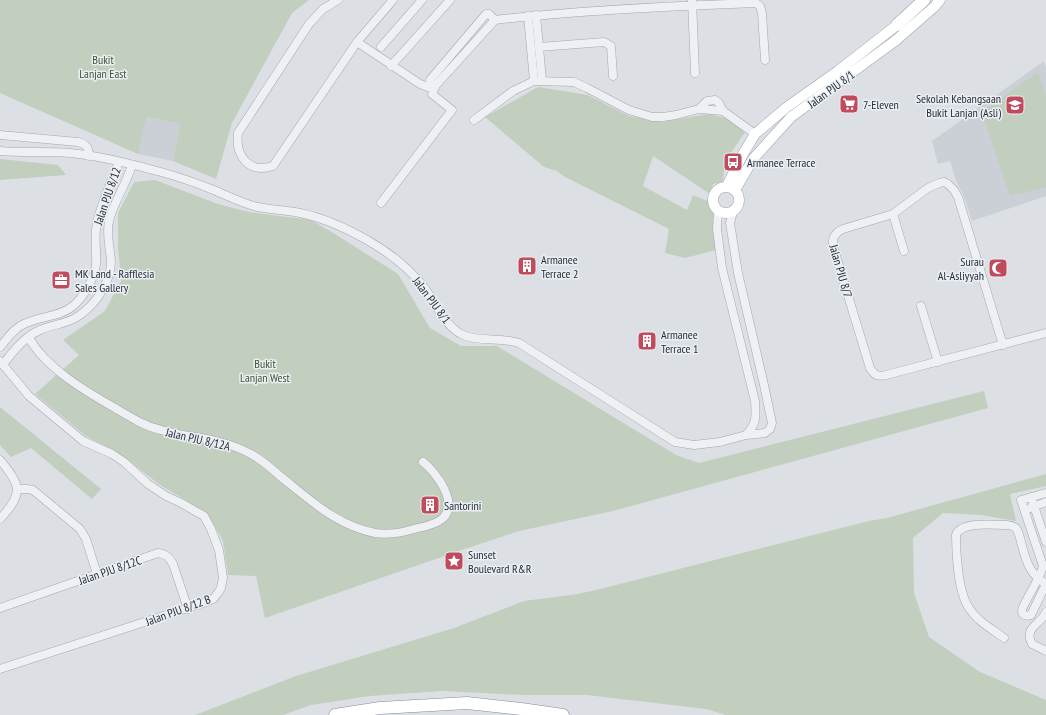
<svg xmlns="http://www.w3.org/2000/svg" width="1046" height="715" viewBox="0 0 1046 715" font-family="'PT Sans Narrow',sans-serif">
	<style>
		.built { fill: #cbcfd6 }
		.green { fill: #c2cebe }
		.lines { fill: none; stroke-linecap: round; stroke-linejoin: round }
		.minor-casing { stroke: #a2a7ae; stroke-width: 9 }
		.major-casing { stroke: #9da4b0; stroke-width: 11 }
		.highway-casing { stroke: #858e9a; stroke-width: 13 }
		.minor { stroke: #eff0f4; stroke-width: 8 }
		.major { stroke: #fff; stroke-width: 10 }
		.highway { stroke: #fff; stroke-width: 12 }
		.labels { text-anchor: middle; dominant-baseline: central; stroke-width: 3; stroke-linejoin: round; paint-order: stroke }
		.park-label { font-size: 12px; fill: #3c5436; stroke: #ebeff3 }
		.street-label { font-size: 12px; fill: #272e3a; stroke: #ebeff3 }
		.poi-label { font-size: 12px; fill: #272e3a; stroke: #ebeff3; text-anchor: start }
	</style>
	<rect width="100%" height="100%" fill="#dce0e5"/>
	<g class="built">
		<path d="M1044,61L1046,68V196L972,221L963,194L956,181L950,161L938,164L932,141Z"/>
		<path d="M145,117L180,124L173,161L138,154Z"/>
	</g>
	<g class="green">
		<path d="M0,0H309L292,13L232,123L216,179L173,161L180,124L146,117L138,154L0,93Z"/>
		<path d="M1038,72L1046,96V187L1010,196L982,112Z"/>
		<path d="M538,87L588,95L629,116L662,122L708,114L730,119L745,132L725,162L723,182L713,184L710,194L653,156L643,186L687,210L693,195L710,202L714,212L716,250L685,258L665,253L669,229L565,177L557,171L544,167L485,117Z"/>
		<path d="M0,159L58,165L66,175L0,180Z"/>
		<path d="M155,180L218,204L249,212L311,220L335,234L398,274L430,328L461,346H497L676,455L699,463L984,391L988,408L613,511L519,531L459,551L265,618L256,576L228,575L223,541L207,513L160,485L129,461L86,436L35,394L79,355L63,340L105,311L121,281L118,246V213L134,182Z"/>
		<path d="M0,407L101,489L92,499L31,448L11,457L0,445Z"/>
		<path d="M1046,474V486L1010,494L1016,521L981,515L943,513L913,538L914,593L929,637L980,672L1046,700V715H726L706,709L587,695H522L442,691L370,696L311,705L283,715H195L296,676L454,628L524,601L578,594L600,589L869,521L887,518Z"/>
	</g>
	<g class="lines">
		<defs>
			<g id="minor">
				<path d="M338,0L323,9L309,24L238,133C235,156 249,174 273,166L357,42L393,0"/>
				<path d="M692,0L695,73"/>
				<path d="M536,15L542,80"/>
				<path d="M528,16L534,81"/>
				<path d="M357,42L420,84L428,87L436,85L495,20C582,10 669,6 756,3L760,6L762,13L765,60"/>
				<path d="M381,47L422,0"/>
				<path d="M539,47L604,42L611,46L613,76"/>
				<path d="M391,66L450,0"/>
				<path d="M430,80L486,14H489L495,20"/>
				<path d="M699,109L707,101L715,100L719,103L723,111L755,134"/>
				<path d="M474,120L513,91L534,81L574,82L587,88L629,110L652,117H663L676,115L699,109L723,111"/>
				<path d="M0,135L78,142C86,144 89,147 89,156"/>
				<path d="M0,151C23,153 46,151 70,153C101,156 131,164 161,172C179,177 199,184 216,191C230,197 243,204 258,207C272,210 286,210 300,213C324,218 346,228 367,240C388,252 408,267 423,286C435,301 445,327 463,335C478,342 501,337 519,343L675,442L694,445L720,442L746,435L765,433L770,429L772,423L764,385L738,273L730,223L733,212"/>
				<path d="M381,203L452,110L432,94L436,85"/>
				<path d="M718,211L717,229L722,268L755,401C756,417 757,423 746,435"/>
				<path d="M893,214L904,251"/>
				<path d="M921,306L938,362"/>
				<path d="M29,338C46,368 85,391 115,408C130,417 144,426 161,430C193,439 219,437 251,454C262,460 271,468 280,476C309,499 337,526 375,533C389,535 401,533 414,529C422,527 435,525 442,519C460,504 436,472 423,462"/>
				<path d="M1003,345L958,197L954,190L948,184L944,182L939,183L928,188L893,214L843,229C835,233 832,237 833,246L870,368C874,375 878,377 886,375L1046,333"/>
				<path d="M0,347C7,339 14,328 24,324C39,316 60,317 73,306C83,298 95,278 96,264C97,248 93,235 98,219C103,199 112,181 119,162"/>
				<path d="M0,361L29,396L83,441L112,454L124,462L148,484L166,496L181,503L204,516L211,529L219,550L223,578L221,588L218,593L213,599L206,602L0,669"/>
				<path d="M3,365C12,352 26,336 40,330C53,324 69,324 80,315C97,303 111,281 111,261C110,247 106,235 109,221C114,201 126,185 132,165"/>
				<path d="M0,460C22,486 23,494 0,519"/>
				<path d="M17,489H27L33,490L80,529L86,539L97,574"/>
				<path d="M1031,497L1046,542"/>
				<path d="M1030,508L1046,502"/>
				<path d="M0,608L158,553C166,554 169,557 173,564L188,609"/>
				<path d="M1046,612C1041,625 1023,627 1032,644L1046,651"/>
				<path d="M1004,638C992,629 977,621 969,608C958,592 956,554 956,535C961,521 993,525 1007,525C1010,525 1013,526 1016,528C1019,532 1020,538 1021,542C1026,561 1029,574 1046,584L1031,615C1025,617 1020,614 1023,607C1029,594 1039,580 1043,566L1021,500L1046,493"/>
			</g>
			<g id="major">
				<path d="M727,186L743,154L755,134L787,107L838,71L897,25L902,20"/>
				<circle cx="726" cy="200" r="13"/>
				<path d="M735,190L753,159L791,117L895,41L934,7L940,0"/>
			</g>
			<g id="highway">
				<path d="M897,25L924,0"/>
				<path d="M335,715L380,708L467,703L521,709L563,715"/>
			</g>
		</defs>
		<use href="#minor" class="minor-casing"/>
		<use href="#major" class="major-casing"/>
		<use href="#highway" class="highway-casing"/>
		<use href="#minor" class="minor"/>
		<use href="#major" class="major"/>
		<use href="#highway" class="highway"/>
	</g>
	<defs>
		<symbol id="supermarket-square" viewBox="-11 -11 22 22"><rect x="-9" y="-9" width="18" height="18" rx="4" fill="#c14a5c" stroke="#ebeff3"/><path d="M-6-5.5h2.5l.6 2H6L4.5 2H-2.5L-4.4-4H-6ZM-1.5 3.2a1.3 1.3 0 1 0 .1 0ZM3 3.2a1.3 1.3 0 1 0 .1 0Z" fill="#fff"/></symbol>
		<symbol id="school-square" viewBox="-11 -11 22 22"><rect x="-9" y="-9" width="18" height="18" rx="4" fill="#c14a5c" stroke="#ebeff3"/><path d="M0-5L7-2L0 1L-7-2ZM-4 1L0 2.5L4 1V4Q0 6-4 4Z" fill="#fff"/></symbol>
		<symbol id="bus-square" viewBox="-11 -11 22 22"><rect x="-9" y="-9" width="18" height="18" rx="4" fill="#c14a5c" stroke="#ebeff3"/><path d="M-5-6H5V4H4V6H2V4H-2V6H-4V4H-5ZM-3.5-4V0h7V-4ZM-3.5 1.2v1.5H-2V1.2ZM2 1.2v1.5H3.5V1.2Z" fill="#fff"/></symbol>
		<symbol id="building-square" viewBox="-11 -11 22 22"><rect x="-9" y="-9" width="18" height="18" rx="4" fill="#c14a5c" stroke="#ebeff3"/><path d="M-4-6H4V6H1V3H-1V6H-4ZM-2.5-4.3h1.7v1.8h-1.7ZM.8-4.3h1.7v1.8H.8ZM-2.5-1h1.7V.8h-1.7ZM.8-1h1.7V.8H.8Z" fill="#fff"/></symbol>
		<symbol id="mosque-square" viewBox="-11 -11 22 22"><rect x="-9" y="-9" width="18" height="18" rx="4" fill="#c14a5c" stroke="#ebeff3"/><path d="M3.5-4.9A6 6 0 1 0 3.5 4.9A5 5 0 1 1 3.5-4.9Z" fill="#fff"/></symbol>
		<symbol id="office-square" viewBox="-11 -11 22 22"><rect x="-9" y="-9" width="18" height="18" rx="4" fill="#c14a5c" stroke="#ebeff3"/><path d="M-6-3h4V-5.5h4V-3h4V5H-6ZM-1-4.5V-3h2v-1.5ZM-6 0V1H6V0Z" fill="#fff"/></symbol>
		<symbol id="sight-square" viewBox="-11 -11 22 22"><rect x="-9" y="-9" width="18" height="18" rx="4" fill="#c14a5c" stroke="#ebeff3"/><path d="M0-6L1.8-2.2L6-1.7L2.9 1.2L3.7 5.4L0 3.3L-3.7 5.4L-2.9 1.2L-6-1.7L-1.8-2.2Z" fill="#fff"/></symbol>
	</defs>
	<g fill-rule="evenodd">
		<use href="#supermarket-square" x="838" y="93" width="22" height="22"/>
		<use href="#school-square" x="1004" y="94" width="22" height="22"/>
		<use href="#bus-square" x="722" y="151" width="22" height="22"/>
		<use href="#building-square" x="516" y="255" width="22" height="22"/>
		<use href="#mosque-square" x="987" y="257" width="22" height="22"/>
		<use href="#office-square" x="50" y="269" width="22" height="22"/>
		<use href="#building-square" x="636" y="330" width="22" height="22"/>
		<use href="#building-square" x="419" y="494" width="22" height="22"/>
		<use href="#sight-square" x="443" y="550" width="22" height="22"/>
	</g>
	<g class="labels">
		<g class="park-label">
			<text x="103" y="59">Bukit<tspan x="103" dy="14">Lanjan East</tspan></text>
			<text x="265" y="363">Bukit<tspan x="265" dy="14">Lanjan West</tspan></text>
		</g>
		<g class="street-label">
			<text transform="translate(831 89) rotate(-36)">Jalan PJU 8/1</text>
			<text transform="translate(107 196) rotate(-71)">Jalan PJU 8/12</text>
			<text transform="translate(841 271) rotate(74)">Jalan PJU 8/7</text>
			<text transform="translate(432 300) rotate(53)">Jalan PJU 8/1</text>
			<text transform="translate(198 439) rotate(13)">Jalan PJU 8/12A</text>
			<text transform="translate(110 570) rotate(-19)">Jalan PJU 8/12C</text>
			<text transform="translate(178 610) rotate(-20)">Jalan PJU 8/12 B</text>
		</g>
		<g class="poi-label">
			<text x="1001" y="98" text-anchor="end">Sekolah Kebangsaan<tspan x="1001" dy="14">Bukit Lanjan (Asli)</tspan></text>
			<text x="863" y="104">7-Eleven</text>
			<text x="747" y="162">Armanee Terrace</text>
			<text x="541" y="259">Armanee<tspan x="541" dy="14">Terrace 2</tspan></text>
			<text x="984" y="261" text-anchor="end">Surau<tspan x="984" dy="14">Al-Asliyyah</tspan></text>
			<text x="75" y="273">MK Land - Rafflesia<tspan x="75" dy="14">Sales Gallery</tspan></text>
			<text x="661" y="334">Armanee<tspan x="661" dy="14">Terrace 1</tspan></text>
			<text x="444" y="505">Santorini</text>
			<text x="468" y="554">Sunset<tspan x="468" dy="14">Boulevard R&amp;R</tspan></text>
		</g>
	</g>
</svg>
